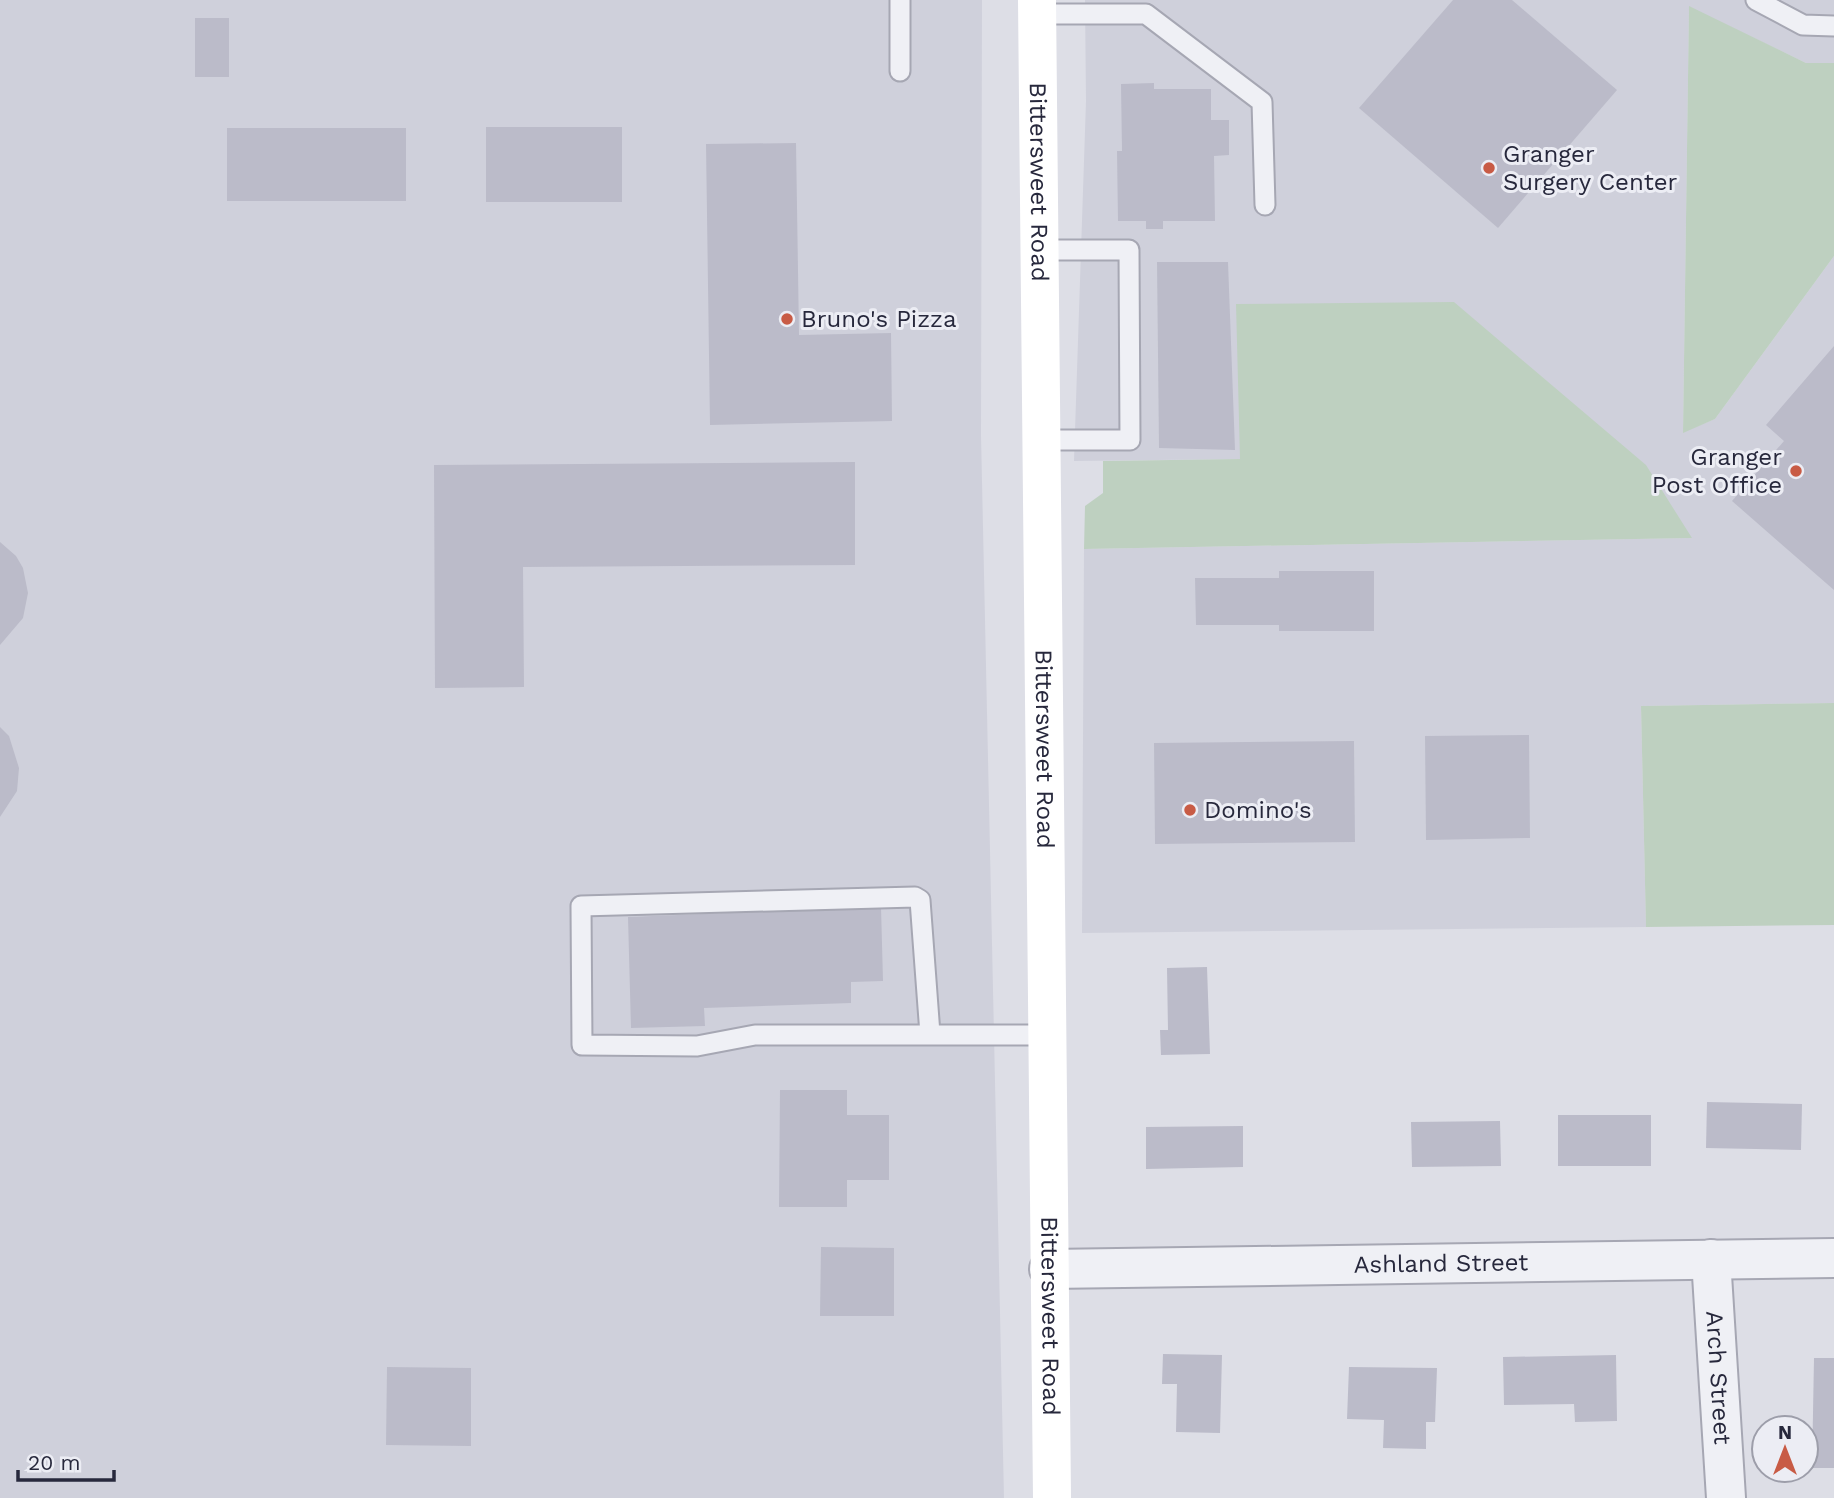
<svg xmlns="http://www.w3.org/2000/svg" width="1834" height="1498" viewBox="0 0 1834 1498" font-family="'Work Sans',sans-serif">
	<style>
		.built { fill: #cfd0db }
		.green { fill: #bed0c0 }
		.building { fill: #bbbbc9 }
		.lines { fill: none; stroke-linecap: round; stroke-linejoin: round }
		.lane-casing { stroke: #a6a7b3; stroke-width: 23 }
		.street-casing { stroke: #a6a7b3; stroke-width: 42 }
		.lane { stroke: #eff0f5; stroke-width: 19 }
		.street { stroke: #eff0f5; stroke-width: 38 }
		.secondary { stroke: #fff; stroke-width: 38 }
		.poi-dot { fill: #c85b45; stroke: #ecedf4; stroke-width: 2.5 }
		.labels { text-anchor: middle; dominant-baseline: central; stroke-width: 6; stroke-linejoin: round; paint-order: stroke }
		.poi-label { font-size: 24px; fill: #27283c; stroke: #ecedf4; text-anchor: start }
		.street-label { font-size: 24px; fill: #27283c; stroke: #ecedf4 }
	</style>
	<rect width="100%" height="100%" fill="#dddee6"/>
	<g class="built">
		<path d="M0,0H982L981,435L1004,1498H0Z"/>
		<path d="M1085,0H1834V63H1806L1689,7L1683,432L1715,419L1834,256V703L1641,706L1646,927L1082,933L1084,549L1692,538L1241,459L1074,461L1086,101Z"/>
	</g>
	<g class="green">
		<path d="M1689,6L1806,63H1834V256L1715,419L1683,433Z"/>
		<path d="M1454,302L1646,465L1692,538L1084,549L1085,506L1103,493V461L1240,459L1236,304Z"/>
		<path d="M1834,703V925L1646,927L1641,706Z"/>
	</g>
	<g class="building">
		<path d="M1453,0H1512L1617,90L1498,228L1359,108Z"/>
		<rect x="195" y="18" width="34" height="59"/>
		<path d="M1154,83V89H1211V120H1229V155L1214,156L1215,221H1163V229H1146V221H1118L1117,151H1122L1121,84Z"/>
		<rect x="486" y="127" width="136" height="75"/>
		<rect x="227" y="128" width="179" height="73"/>
		<path d="M796,143L799,335L891,333L892,421L710,425L706,144Z"/>
		<path d="M1157,262H1228L1235,450L1159,448Z"/>
		<path d="M1834,346V590L1732,501L1784,441L1766,425Z"/>
		<path d="M855,462V565L523,567L524,687L435,688L434,465Z"/>
		<path d="M0,542L16,556L23,568L28,593L23,618L0,645Z"/>
		<path d="M1279,571H1374V631H1279V625H1196L1195,578H1279Z"/>
		<path d="M0,727L9,736L19,768L17,791L0,817Z"/>
		<path d="M1529,735L1530,838L1426,840L1425,736Z"/>
		<path d="M1354,741L1355,842L1155,844L1154,743Z"/>
		<path d="M881,907L883,981L851,982V1003L704,1008L705,1026L631,1028L628,917Z"/>
		<path d="M1207,967L1210,1054L1161,1055L1160,1030H1168L1167,968Z"/>
		<path d="M780,1090H847V1115H889V1180H847V1207H779Z"/>
		<path d="M1707,1102L1802,1104L1801,1150L1706,1148Z"/>
		<rect x="1558" y="1115" width="93" height="51"/>
		<path d="M1500,1121L1501,1166L1412,1167L1411,1122Z"/>
		<path d="M1243,1126V1167L1146,1169V1127Z"/>
		<path d="M821,1247L894,1248V1316H820Z"/>
		<path d="M1163,1354L1222,1355L1220,1433L1176,1432L1177,1384H1162Z"/>
		<path d="M1616,1355L1617,1421L1575,1422L1574,1404L1504,1405L1503,1357Z"/>
		<path d="M1814,1358H1834V1468H1812Z"/>
		<path d="M387,1367L471,1368V1446L386,1445Z"/>
		<path d="M1349,1367L1437,1368L1435,1422H1426V1449L1383,1448L1384,1420L1347,1419Z"/>
	</g>
	<g class="lines">
		<defs>
			<g id="lane">
				<path d="M900,0V71"/>
				<path d="M1756,0L1803,25L1834,26"/>
				<path d="M1037,14H1146L1262,102L1265,205"/>
				<path d="M1039,250H1129L1130,440H1041"/>
				<path d="M930,1034L920,900L915,897L581,906L582,1045L697,1046L755,1035H1047"/>
			</g>
			<g id="street">
				<path id="s1" d="M1711,1259L1726,1498"/>
				<path id="s2" d="M1049,1269L1834,1258"/>
			</g>
		</defs>
		<use href="#lane" class="lane-casing"/>
		<use href="#street" class="street-casing"/>
		<use href="#lane" class="lane"/>
		<use href="#street" class="street"/>
		<path class="secondary" id="s3" d="M1037,0L1052,1498"/>
	</g>
	<g class="poi-dot">
		<circle cx="1489" cy="168" r="7"/>
		<circle cx="787" cy="319" r="7"/>
		<circle cx="1796" cy="471" r="7"/>
		<circle cx="1190" cy="810" r="7"/>
	</g>
	<g class="labels">
		<g class="poi-label">
			<text x="1503" y="154">Granger<tspan x="1503" dy="28">Surgery Center</tspan></text>
			<text x="801" y="319">Bruno's Pizza</text>
			<text x="1782" y="457" text-anchor="end">Granger<tspan x="1782" dy="28">Post Office</tspan></text>
			<text x="1204" y="810">Domino's</text>
		</g>
		<g class="street-label">
			<text stroke="none"><textPath href="#s3" startOffset="182">Bittersweet Road</textPath></text>
			<text stroke="none"><textPath href="#s3" startOffset="749">Bittersweet Road</textPath></text>
			<text stroke="none"><textPath href="#s2" startOffset="392">Ashland Street</textPath></text>
			<text stroke="none"><textPath href="#s3" startOffset="1316">Bittersweet Road</textPath></text>
			<text stroke="none"><textPath href="#s1" startOffset="119">Arch Street</textPath></text>
		</g>
	</g>
	<g transform="translate(1785 1449)"><circle r="33" fill="#ecedf4" stroke="#9d9eaa" stroke-width="2"/>
	<path d="M0-5L12 26L0 18L-12 26Z" fill="#c85b45"/>
	<text y="-10" font-size="19" font-weight="bold" text-anchor="middle" fill="#27283c">N</text>
	</g>
	<path d="M18 1470v10h96v-10" fill="none" stroke="#27283c" stroke-width="3.5"/>
	<text x="28" y="1470" font-size="21" fill="#27283c" stroke="#ecedf4" stroke-width="5" paint-order="stroke">20 m</text>
</svg>
